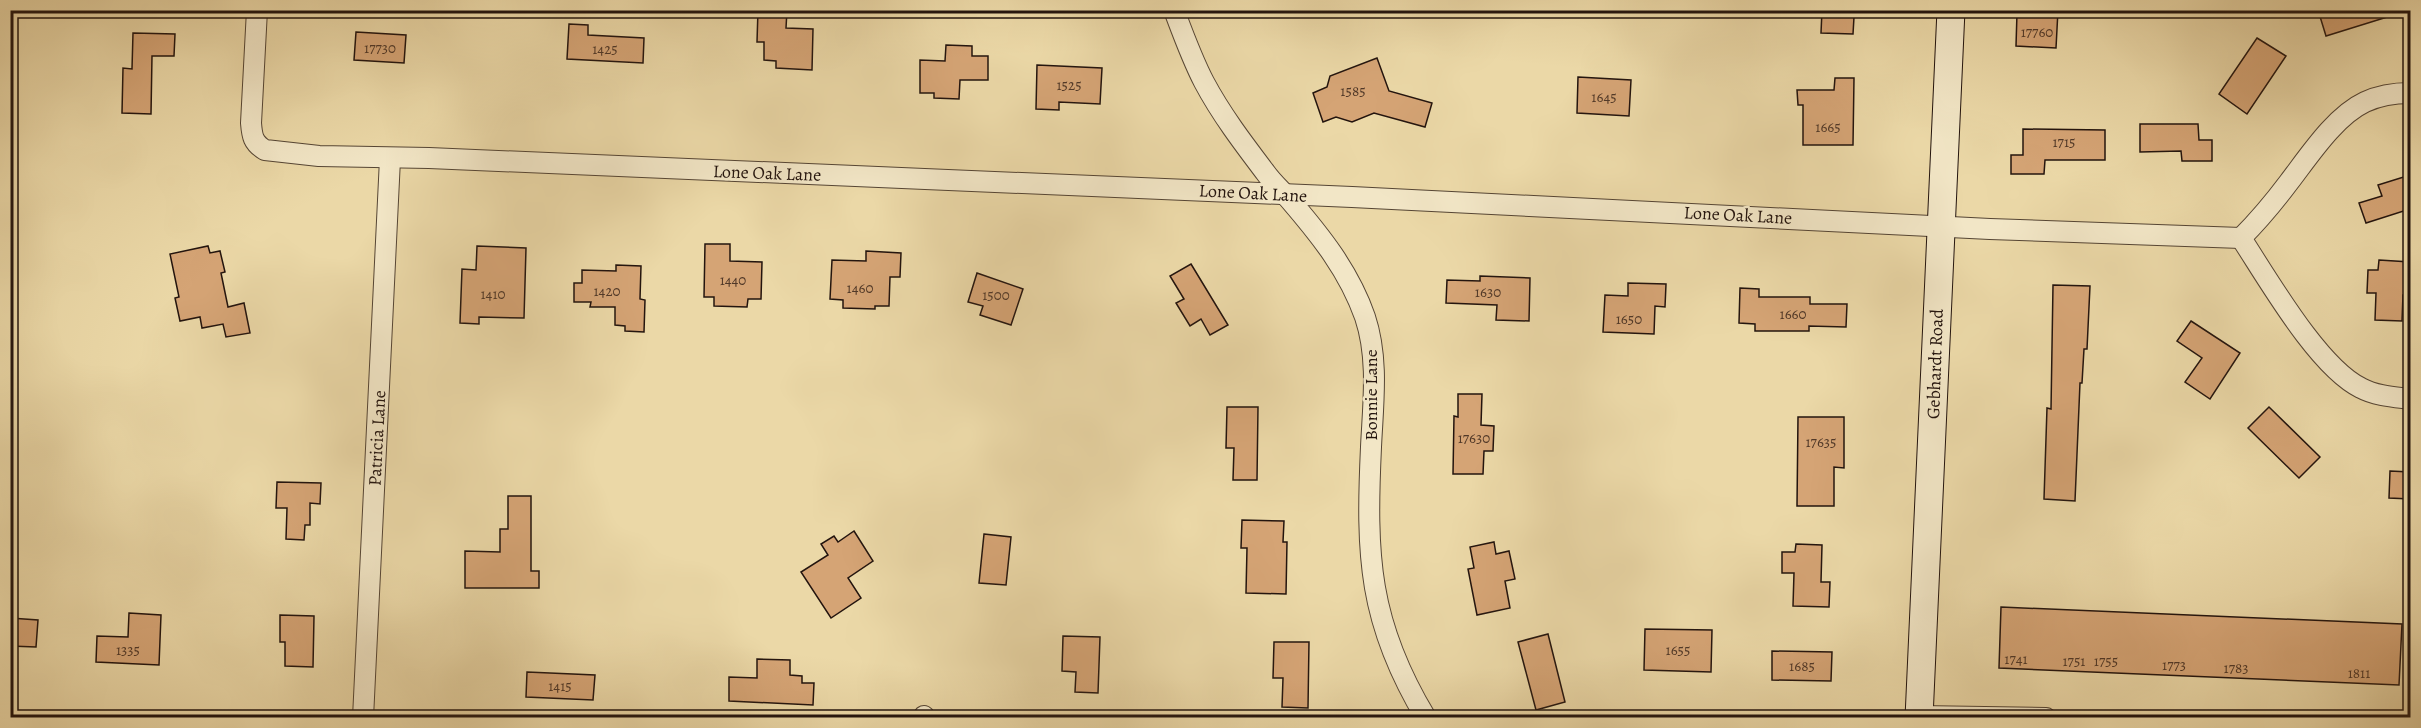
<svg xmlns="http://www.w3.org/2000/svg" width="2421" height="728" viewBox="0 0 2421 728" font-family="Alegreya,serif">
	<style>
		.building { fill: #d5a475; stroke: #23140e; stroke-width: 1.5 }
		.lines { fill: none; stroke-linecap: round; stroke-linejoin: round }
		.street-casing { stroke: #554534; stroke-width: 22 }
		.secondary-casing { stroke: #23140e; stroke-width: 29 }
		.street { stroke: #f2e6c6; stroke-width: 20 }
		.secondary { stroke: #f2e6c6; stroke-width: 27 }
		.labels { text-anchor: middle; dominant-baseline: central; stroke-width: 5; stroke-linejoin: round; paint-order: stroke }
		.number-label { font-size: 15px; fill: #503828 }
		.street-label { font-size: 18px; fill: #23140e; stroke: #f2e6c6 }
	</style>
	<rect width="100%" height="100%" fill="#ebd8a7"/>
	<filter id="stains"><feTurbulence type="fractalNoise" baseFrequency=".00333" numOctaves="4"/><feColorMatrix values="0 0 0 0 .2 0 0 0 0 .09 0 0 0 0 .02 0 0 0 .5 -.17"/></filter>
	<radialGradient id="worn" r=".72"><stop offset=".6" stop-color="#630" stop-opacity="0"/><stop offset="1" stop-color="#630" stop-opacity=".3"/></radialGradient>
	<g class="building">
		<path d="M758,10H787L786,28L813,29L812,70L776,68V61L764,60V42H757Z"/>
		<path d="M1822,10H1849L1848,17H1854L1853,34L1821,33Z"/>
		<path d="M2033,10H2058L2056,48L2016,46L2017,13H2033Z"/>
		<path d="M2318,10H2396L2397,14L2326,36Z"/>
		<path d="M569,24L588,25V35L644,38L643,63L567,59Z"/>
		<path d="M356,32L406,35L404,63L354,60Z"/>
		<path d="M133,33L175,34L174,56H152L151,114L122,113L123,68L132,69Z"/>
		<path d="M2257,38L2286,56L2247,114L2219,94Z"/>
		<path d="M946,45L972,46V56H988V80H960L959,99L934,98V93H920V60L945,61Z"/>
		<path d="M1377,58L1389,91L1432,103L1425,127L1374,113L1352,122L1336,117L1323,122L1313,93L1327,87L1330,76Z"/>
		<path d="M1037,65L1102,68L1100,104L1059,102V110L1036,109Z"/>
		<path d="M1578,77L1631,80L1629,116L1577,113Z"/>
		<path d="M1835,78H1854L1853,145H1803V105H1798L1797,90H1834Z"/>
		<path d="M2140,124H2198L2199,140H2212V161H2182L2181,151L2140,152Z"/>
		<path d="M2023,129L2105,130V160H2045L2044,174H2011V155H2023Z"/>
		<path d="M2410,175V209L2366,223L2359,203L2382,196L2378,185Z"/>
		<path d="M705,244H730V261L762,262L761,299H748L747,307L714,306V297H704Z"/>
		<path d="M208,246L210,253L220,251L225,272L221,273L228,307L244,303L250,333L226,337L223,324L202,328L200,317L180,321L175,298L179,297L170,254Z"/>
		<path d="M477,246L526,248L524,318L479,317V324L460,323L462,269L476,270Z"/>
		<path d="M866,251L901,253L900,277H890L889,306H875V309L843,308V300L830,299L832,260L866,261Z"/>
		<path d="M2379,260L2410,262V295H2403L2402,321L2375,320L2376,293H2367L2368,270H2378Z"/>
		<path d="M1191,264L1228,325L1210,335L1201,319L1190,326L1176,303L1184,299L1170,276Z"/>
		<path d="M616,265L641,266L640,299L645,300L644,332L625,331V326L615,325V307H590L591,302H574V283H582V270L616,271Z"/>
		<path d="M977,273L1023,289L1011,325L980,315L983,306L968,302Z"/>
		<path d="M1480,276L1530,278L1529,321L1496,320L1497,305L1446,303L1447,280L1480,281Z"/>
		<path d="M1628,283L1666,284L1665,307L1655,306L1654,334L1603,332L1605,295L1628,296Z"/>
		<path d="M2053,285L2090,286L2087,349H2084L2082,383H2080L2075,501L2044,499L2047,408L2051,409Z"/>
		<path d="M1740,288L1759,289V297H1810V304H1847L1846,327L1809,326V331H1755V324L1739,323Z"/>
		<path d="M2191,321L2240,353L2210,399L2185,382L2202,358L2177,341Z"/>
		<path d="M1458,394H1482L1481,425L1494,426L1493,451H1484L1483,474H1453L1454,416L1458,417Z"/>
		<path d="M1227,407H1258L1257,480H1233L1234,448H1226Z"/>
		<path d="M2269,407L2320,457L2299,478L2248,428Z"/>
		<path d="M1798,417H1844V468L1834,467V506H1797Z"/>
		<path d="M2390,471L2410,472V499L2389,498Z"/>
		<path d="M277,482L321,483L320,504L310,503V525H305L304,540L286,539L287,508H276Z"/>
		<path d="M508,496H531V571H539V588H465V551L500,552V529H508Z"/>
		<path d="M1242,520L1284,521L1283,542H1287L1286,594L1246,593L1247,548H1241Z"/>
		<path d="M854,531L873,561L848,578L861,598L831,618L801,572L828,555L821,544L834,536L838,542Z"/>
		<path d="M984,534L1011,537L1006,585L979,583Z"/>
		<path d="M1494,542L1496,554L1509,551L1515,579L1505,581L1510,608L1477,615L1468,569L1474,568L1470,547Z"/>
		<path d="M1796,544L1822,545L1821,582H1830L1829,607L1793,606L1794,573H1782V552H1795Z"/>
		<path d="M2001,607L2402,624L2399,685L1999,668Z"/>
		<path d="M129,613L161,615L159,665L96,662L97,636L128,637Z"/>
		<path d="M280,615L314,616L313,667L285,666V642H280Z"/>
		<path d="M10,618L38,620L36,647L10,646Z"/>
		<path d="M1645,629L1712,630L1711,672L1644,670Z"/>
		<path d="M1548,634L1565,702L1536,710L1518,642Z"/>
		<path d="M1063,636L1100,637L1098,693L1075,692L1076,672L1062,671Z"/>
		<path d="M1274,642H1309L1308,708L1282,707L1283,678H1273Z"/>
		<path d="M1772,651L1832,652L1831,681L1772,680Z"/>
		<path d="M757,659L790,660V675L802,676V683H814L813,705L729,701V677L757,678Z"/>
		<path d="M527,672L595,675L593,700L526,697Z"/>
	</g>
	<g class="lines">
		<defs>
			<g id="street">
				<path d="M257,10L251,123C252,136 253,143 265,150L319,156L429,158L1352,197L1990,229L2241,238"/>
				<path d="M1174,10C1183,34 1192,59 1204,82C1221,114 1243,143 1265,172C1272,182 1281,190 1289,199C1320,235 1349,271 1365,317C1379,359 1373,404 1371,447C1366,555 1368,622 1426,718"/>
				<path d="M2241,238C2268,279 2318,367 2361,388C2376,396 2394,397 2410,399"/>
				<path d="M2241,238C2258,221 2274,202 2289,182C2309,156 2335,116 2365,102C2380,95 2395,93 2410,93"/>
				<path d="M1919,716L2046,718"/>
				<path d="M363,718L390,159"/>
				<path d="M923,718L924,716"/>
			</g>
			<path id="secondary" d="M1919,718L1951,10"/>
		</defs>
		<use href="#street" class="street-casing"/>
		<use href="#secondary" class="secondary-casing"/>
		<use href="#street" class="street"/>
		<use href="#secondary" class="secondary"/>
	</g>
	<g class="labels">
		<g class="number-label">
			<text x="2037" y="32">17760</text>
			<text x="380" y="48">17730</text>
			<text x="605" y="49">1425</text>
			<text x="1069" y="85">1525</text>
			<text x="1353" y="91">1585</text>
			<text x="1604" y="97">1645</text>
			<text x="1828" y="127">1665</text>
			<text x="2064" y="142">1715</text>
			<text x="733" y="280">1440</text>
			<text x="860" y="288">1460</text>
			<text x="607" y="291">1420</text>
			<text x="1488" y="292">1630</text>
			<text x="493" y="294">1410</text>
			<text x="996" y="295">1500</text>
			<text x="1793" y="314">1660</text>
			<text x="1629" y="319">1650</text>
			<text x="1474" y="438">17630</text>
			<text x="1821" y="442">17635</text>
			<text x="128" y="650">1335</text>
			<text x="1678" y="650">1655</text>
			<text x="2016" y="659">1741</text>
			<text x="2074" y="661">1751</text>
			<text x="2106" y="661">1755</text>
			<text x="2174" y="665">1773</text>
			<text x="1802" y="666">1685</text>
			<text x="2236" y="668">1783</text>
			<text x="2359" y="673">1811</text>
			<text x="560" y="686">1415</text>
		</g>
		<g class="street-label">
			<text transform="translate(767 173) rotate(2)">Lone Oak Lane</text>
			<text transform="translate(1253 193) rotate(3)">Lone Oak Lane</text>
			<text transform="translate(1738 215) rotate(3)">Lone Oak Lane</text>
			<text transform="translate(1935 364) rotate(-88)">Gebhardt Road</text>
			<text transform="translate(1371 395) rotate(-90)">Bonnie Lane</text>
			<text transform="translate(377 438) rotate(-87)">Patricia Lane</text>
		</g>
	</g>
	<rect width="2421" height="728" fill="none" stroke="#ebd8a7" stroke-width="36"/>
	<rect x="12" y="12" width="2397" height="704" fill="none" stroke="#23140e" stroke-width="3"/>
	<rect x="18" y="18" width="2385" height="692" fill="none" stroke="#23140e" stroke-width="1.5"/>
	<rect width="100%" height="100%" filter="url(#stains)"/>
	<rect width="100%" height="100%" fill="url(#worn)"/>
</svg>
